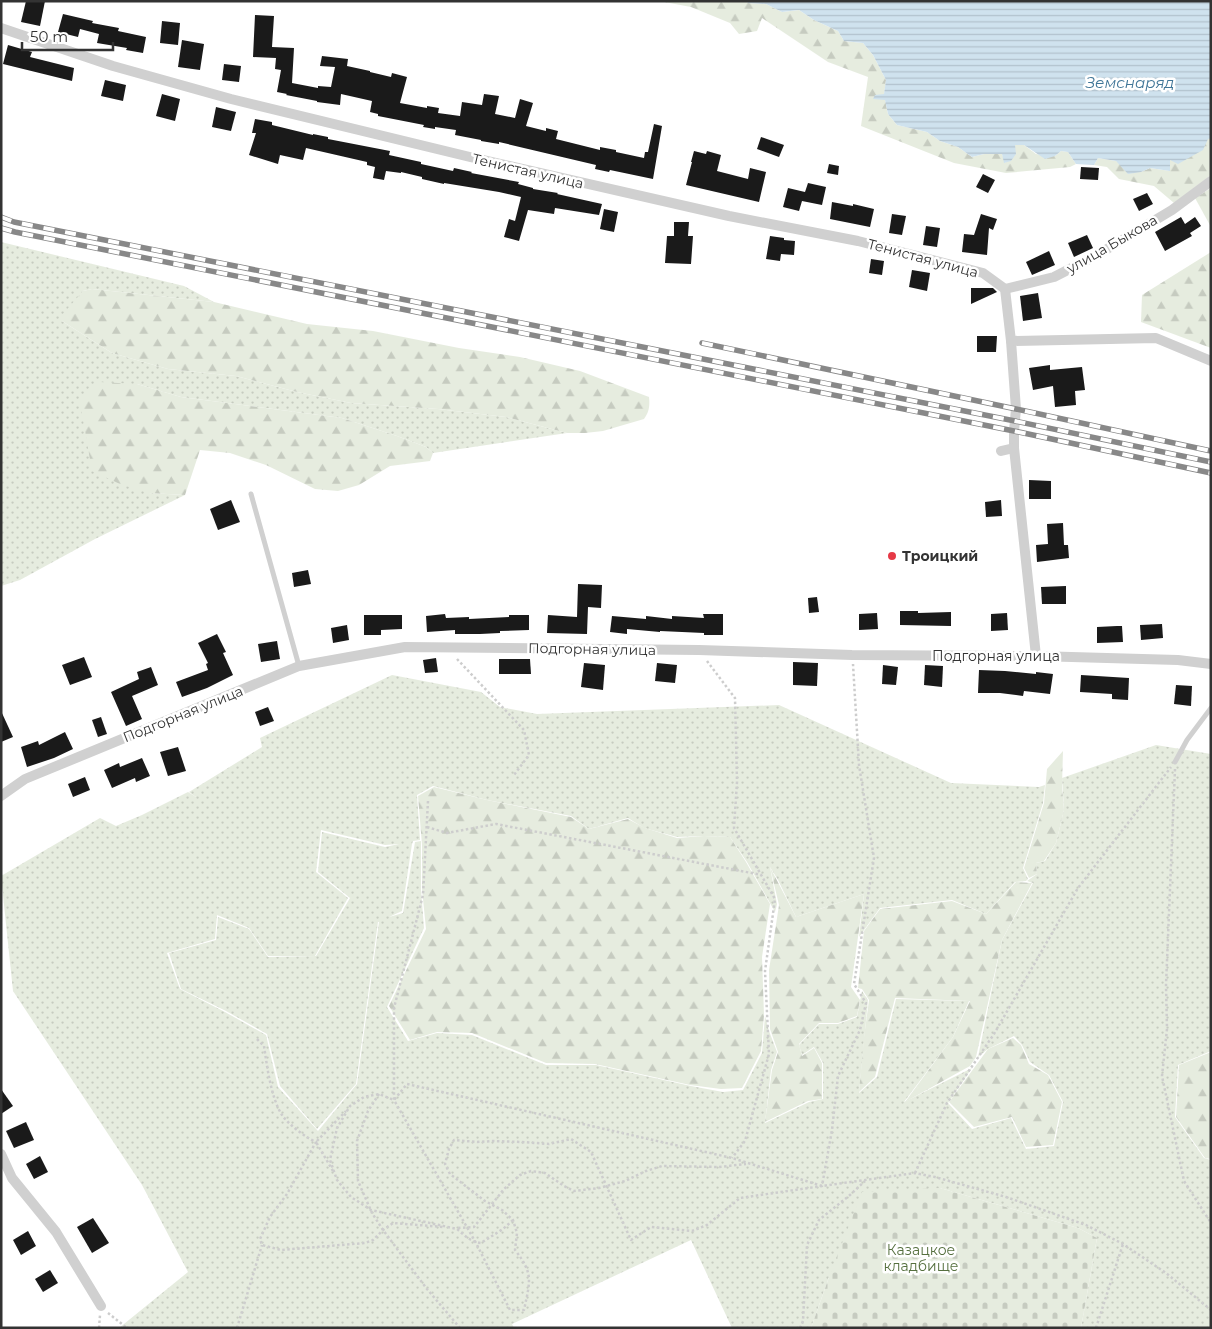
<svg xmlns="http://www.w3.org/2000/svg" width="1212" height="1329" viewBox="0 0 1212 1329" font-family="Montserrat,sans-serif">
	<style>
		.green { fill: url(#green-dots); fill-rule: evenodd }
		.forest { fill: url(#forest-firs) }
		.cemetery { fill: url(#cemetery-stones) }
		.water { fill: url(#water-rules) }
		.building { fill: #1a1a1a }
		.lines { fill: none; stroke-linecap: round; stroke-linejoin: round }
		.path { stroke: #cdcdcd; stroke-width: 2.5; stroke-dasharray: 2.5 2.5; stroke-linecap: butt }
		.service { stroke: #d0d0d0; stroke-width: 5 }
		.minor { stroke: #d0d0d0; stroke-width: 10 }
		.rail-casing { stroke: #888; stroke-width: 5.5 }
		.rail { stroke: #fff; stroke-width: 4; stroke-dasharray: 11; stroke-linecap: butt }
		.poi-dot { fill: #e63946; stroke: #fff; stroke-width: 2 }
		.labels { text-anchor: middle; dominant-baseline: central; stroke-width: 5; stroke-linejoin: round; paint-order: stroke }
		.street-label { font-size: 14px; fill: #333; stroke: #fff }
		.poi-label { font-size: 14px; font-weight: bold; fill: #333; stroke: #fff; text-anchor: start }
		.park-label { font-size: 14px; fill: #56703f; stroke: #fff }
		.water-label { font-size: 15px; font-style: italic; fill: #3f7597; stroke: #fff }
	</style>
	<defs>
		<pattern id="green-dots" width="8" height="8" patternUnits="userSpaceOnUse" patternTransform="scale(1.25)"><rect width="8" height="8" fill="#e6ecdf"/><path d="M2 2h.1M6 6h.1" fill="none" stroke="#c6cbc0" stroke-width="1.8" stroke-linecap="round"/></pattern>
		<pattern id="forest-firs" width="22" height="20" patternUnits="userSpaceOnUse" patternTransform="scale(1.25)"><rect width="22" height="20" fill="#e6ecdf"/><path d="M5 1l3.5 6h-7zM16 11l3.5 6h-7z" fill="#c6cbc0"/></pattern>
		<pattern id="cemetery-stones" width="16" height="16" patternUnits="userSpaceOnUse" patternTransform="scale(1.25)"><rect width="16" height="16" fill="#e6ecdf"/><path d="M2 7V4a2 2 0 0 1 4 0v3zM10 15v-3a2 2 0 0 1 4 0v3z" fill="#c6cbc0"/></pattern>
		<pattern id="water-rules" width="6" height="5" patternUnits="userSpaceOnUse" patternTransform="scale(1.25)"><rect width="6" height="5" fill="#cfe2ee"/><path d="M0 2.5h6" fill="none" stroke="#b2c2cd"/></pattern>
	</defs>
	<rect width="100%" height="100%" fill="#fff"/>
	<g class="green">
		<path d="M1,242L184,286L214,302L92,289L83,291L62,321L112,353L168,369L236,376L297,392L351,403L438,409L506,417L567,433L433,453L426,447L397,436L342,418L181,397L137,384L149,493L185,495L95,539L20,580L1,586Z"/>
		<path d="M392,675L481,692L500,707L537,714L779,705L951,783L1039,787L1045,785L1043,803L1023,868L1028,879L1026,881L1015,882L986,914L952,900L880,908L859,937L864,894L796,917L778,880L770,867L777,904L775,912L747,862L730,837L704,836L677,837L644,828L628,818L589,829L571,816L487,800L433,786L417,795L420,840L413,841L412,844L402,911L389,917L403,913L415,842L421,841V890L424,928L387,1007L408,1041L437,1033L472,1035L546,1065H596L691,1086L723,1092L743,1090L762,1053L765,1016L769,1031L777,1052L771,1070L765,1123L809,1102L823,1099V1063L814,1047L802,1055L799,1045L819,1024H838L857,1017L862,991L868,1000L859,1093L877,1077L896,999L969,1001L953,1037L904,1102L972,1068L948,1103L972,1129L1011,1118L1026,1149L1054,1146L1063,1102L1049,1075L1030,1062L1022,1045L1014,1036L988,1049L978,1057L1002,940L1033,883L1027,881L1037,874L1036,863L1045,861L1056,843L1064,810L1062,778L1156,745L1211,754V1051L1178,1065L1175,1117L1204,1158L1211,1160V1328H1081L1097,1238L1078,1228L940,1188L829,1277L811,1328H732L691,1240L512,1324L514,1328H119L188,1272L142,1185L13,991L1,876L100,818L116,826L142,815L188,792L196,797L189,792L262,747L260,738ZM321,830L385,845L399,844L385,847L322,832L318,872L350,898L316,956L268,957L249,929L218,917L216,940L169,953L181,989L226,1011L267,1034L280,1086L317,1129L356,1084L378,922H379L357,1084L318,1131L278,1087L266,1035L225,1012L180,989L167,953L215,939L217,915L249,928L268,956H315L348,898L316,872Z"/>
	</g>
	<g class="forest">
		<path d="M659,1H747L748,3L766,4L782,12L799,10L814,20L838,31L844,41L863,43L873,55L886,80L884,95L888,114L897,125L927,132L940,141L958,147L972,157L984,154H1002L1005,163L1015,144L1024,145L1036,154L1055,156L1061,151L1068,152L1076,164L1070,167L1006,173L954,163L861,126L868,77L828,62L762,18L757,31L739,34L730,23L691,7Z"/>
		<path d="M1208,138H1211V175L1174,203L1154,186L1119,179L1107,167L1094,165L1098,158L1116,161L1141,172L1150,168L1170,171V159Z"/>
		<path d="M1211,188V227L1195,198Z"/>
		<path d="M1211,252V348L1141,322L1142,295Z"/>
		<path d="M92,289L214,302L307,324L373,331L459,348L520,357L580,371L649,397C650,406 649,412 644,419L603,431L585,433H567L506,417L438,409L351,403L297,392L236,376L168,369L112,353L62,321L63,314L83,291Z"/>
		<path d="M99,382L137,384L181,397L342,418L397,436L426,447L433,453L430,461L390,466L359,485L338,491L315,489L266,465L230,453L200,450L185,495L149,493L120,484L92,471L80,402L88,389Z"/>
		<path d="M1063,751L1062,786L1064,810L1056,843L1044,861L1036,863L1037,874L1029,878L1024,868L1044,803L1047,769Z"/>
		<path d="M434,787L487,800L571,817L589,829L628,819L645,828L677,838L704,836L730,837L746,862L770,904L762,957L764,1015L761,1051L742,1088L721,1089L690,1085L595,1064L546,1063L472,1033L437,1032L410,1040L389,1006L426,929L422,889V845L418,796Z"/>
		<path d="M770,867L796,917L864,894L851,987L860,1000L857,1016L838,1023H819L799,1044L802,1056L814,1048L822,1063V1099L808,1101L765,1122L772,1070L778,1052L770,1029L769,970L779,905Z"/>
		<path d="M1016,882L1032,883L1002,940L976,1057L970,1066L905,1102L953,1037L970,1001L895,998L875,1077L859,1092L864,1037L869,1000L862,989L858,988L864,931L880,909L952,901L986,914Z"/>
		<path d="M1013,1038L1021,1045L1029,1064L1048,1075L1062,1102L1053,1145L1026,1147L1012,1117L974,1127L949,1102L988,1049Z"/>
		<path d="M1211,1052V1159L1205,1158L1176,1117L1179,1065Z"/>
	</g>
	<path class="cemetery" d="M940,1188L1078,1228L1097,1238L1081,1328H811L829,1277L862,1192Z"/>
	<path class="water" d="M747,1H1211V138L1208,139L1203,150L1178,164L1170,160V171L1150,168L1141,172L1128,174L1116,161L1098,158L1094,165L1076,164L1068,152L1061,151L1055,156L1045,159L1024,145H1015L1016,154L1011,161L1004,163L1002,154H984L972,157L958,147L940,141L927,132L897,125L888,114L885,100L873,99L875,95L884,94L886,80L873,55L863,43L844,41L838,31L814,20L799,10L782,12L766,4L748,3Z"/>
	<g class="building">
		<path d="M26,1H45L40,26L21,22Z"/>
		<path d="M63,14L93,21L92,23L119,28L118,31L146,37L143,53L126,50L127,48L97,43L99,34L80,29L78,37L58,32Z"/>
		<path d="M255,15L274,16L272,47L294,48L292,83L318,88V86L331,87L335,67L320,66L322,56L348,59L347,66L370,71V72L391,77L392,73L407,77L400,103L427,108V106L439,108L438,113L460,116L462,102L482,105L484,94L499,96L495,114L515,118L520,99L533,103L526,126L546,131V128L558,131L556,139L600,150V147L616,150V152L644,158L645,152H648L654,124L662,126L653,179L610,170L609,172L595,169L596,165L499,142V144L481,141V140L455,135L456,130L435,127V129L423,127L424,125L378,116V114L370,112L372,101L341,94L340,105L317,102V101L286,95L287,94L277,92L281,70L275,69L276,58L253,57Z"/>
		<path d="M162,21L180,23L178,45L160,43Z"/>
		<path d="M182,40L204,44L200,70L178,67Z"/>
		<path d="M8,45L32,52L30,57L74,68L72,81L3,64Z"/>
		<path d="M224,64L241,66L239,82L222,80Z"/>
		<path d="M105,80L126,85L123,101L101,96Z"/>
		<path d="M162,94L180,99L175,121L156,116Z"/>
		<path d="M216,107L236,112L231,131L212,127Z"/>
		<path d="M255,119L272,122V125L313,135V134L328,137V139L390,151L389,155L421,162V164L453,171L454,168L472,172L471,173L519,182L518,184L533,188V189L558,193L557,194L602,204L599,215L555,208L554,214L528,210L519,241L504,237L509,219L515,221L521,197L499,192L444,183V184L422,179V177L401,172V173L386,171L384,180L373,178L375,167L367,165V162L306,148L303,160L280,155L278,164L262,159L249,155L256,133H252Z"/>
		<path d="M761,137L784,145L779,157L757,149Z"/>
		<path d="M694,151L706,154L707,151L721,155L717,171L748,179L750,168L766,172L759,202L686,185L692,162H691Z"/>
		<path d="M829,164L839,166L838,175L827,173Z"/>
		<path d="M1081,167L1099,168L1098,180L1080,179Z"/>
		<path d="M983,174L995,180L988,193L976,187Z"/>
		<path d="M808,183L826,187L822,205L802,201L799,211L783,207L788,188L805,192Z"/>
		<path d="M1147,193L1153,204L1139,211L1133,199Z"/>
		<path d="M832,202L853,206V204L874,209L870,227L830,219Z"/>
		<path d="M604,209L618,212L614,232L600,229Z"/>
		<path d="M892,214L906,216L902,235L889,233Z"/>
		<path d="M981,214L997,219L993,230L989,228L987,255L962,252L964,234L974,235Z"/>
		<path d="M1181,217L1185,224L1195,217L1201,226L1190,233L1192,236L1165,251L1155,232Z"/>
		<path d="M674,222H689L688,236H693L691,264L665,263L667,236H674Z"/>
		<path d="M926,226L940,228L937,247L923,245Z"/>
		<path d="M1087,235L1093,248L1074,257L1068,243Z"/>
		<path d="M770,236L784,238V240L795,241L794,255L781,254L780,261L766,259Z"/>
		<path d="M1049,251L1055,265L1032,275L1026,262Z"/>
		<path d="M871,259L884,261L882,275L869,273Z"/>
		<path d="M912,270L930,273L927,291L909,287Z"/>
		<path d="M971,288H993L997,292L971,304Z"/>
		<path d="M1038,293L1042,318L1023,321L1020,296Z"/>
		<path d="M977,336H997L996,352H977Z"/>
		<path d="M1050,365V370L1082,367L1085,390L1075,391L1076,405L1055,407L1053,386L1033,390L1029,368Z"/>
		<path d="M1029,480L1051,481V499H1029Z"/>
		<path d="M231,500L240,522L218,530L210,509Z"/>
		<path d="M1001,500L1002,516L986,517L985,502Z"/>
		<path d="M1063,523L1064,545H1068L1069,558L1037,562L1036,545L1048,544L1047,524Z"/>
		<path d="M308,570L311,584L294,587L292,573Z"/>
		<path d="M578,584L602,585L601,608L588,607L587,634L547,633L548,615L577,617Z"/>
		<path d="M1066,586V604H1042L1041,587Z"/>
		<path d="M817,597L819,612L809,613L808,598Z"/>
		<path d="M900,611H918V613L951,612V626L900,625Z"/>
		<path d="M877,613L878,629L859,630V614Z"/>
		<path d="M1007,613L1008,630L991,631V614Z"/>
		<path d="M445,614L446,618L469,617V619L509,617V615H529V630L500,631V633L480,634H455V630L427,632L426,616Z"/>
		<path d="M703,614H723V635H704V633L660,631V632L627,629V634L610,632L612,616L646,619V616L672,619V616L704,618Z"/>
		<path d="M364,615H402V629L381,630V635H364Z"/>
		<path d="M1162,624L1163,638L1141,640L1140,625Z"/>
		<path d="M347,625L349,640L333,643L331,628Z"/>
		<path d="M1117,626H1122L1123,642L1097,643V627Z"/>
		<path d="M217,634L226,652L223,653L233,675L207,688L182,697L176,682L208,670L206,664L208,663L198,643Z"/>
		<path d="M277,641L280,659L261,662L258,644Z"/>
		<path d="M84,657L92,677L70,685L62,665Z"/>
		<path d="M436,658L438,672L425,673L423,660Z"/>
		<path d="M499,659H530L531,674H499Z"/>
		<path d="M793,662L818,663L817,686L793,685Z"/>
		<path d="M584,663L605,665L603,690L581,687Z"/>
		<path d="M657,663L677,665L675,683L655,681Z"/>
		<path d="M883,665L898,667L896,685L882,684Z"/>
		<path d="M925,665L943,666L942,687L924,685Z"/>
		<path d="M151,667L158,685L132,696L142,719L126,726L111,692L139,679L137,672Z"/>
		<path d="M979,670L1005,671L1036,674V672L1053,674L1050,694L1024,691L1023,696L1000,693H978Z"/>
		<path d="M1081,675L1129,678L1128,700L1112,699V694L1080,692Z"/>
		<path d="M1176,685L1192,686L1191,706L1174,704Z"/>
		<path d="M268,707L274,721L260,726L255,712Z"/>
		<path d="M1,711L13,737L1,742Z"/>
		<path d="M101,717L107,734L98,737L92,720Z"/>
		<path d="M65,732L73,749L54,758L27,767L21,747L38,741L39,745Z"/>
		<path d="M178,747L186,771L168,776L160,752Z"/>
		<path d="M142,758L150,776L136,782L135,778L112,788L104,770L119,763L120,767Z"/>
		<path d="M85,777L90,790L73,797L68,784Z"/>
		<path d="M1,1089L13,1106L1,1114Z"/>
		<path d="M26,1122L34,1140L14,1148L6,1131Z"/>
		<path d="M40,1156L48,1172L34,1179L26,1164Z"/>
		<path d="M93,1218L109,1243L92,1253L77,1227Z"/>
		<path d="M28,1231L36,1246L21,1255L13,1240Z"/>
		<path d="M50,1270L58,1283L43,1292L35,1279Z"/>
	</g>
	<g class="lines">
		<g class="path">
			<path d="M457,659L524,730L529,755L514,775"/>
			<path d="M707,661L735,698L737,782L734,828L775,899L765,971L769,1054L745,1141L732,1158"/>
			<path d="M1175,769L1166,985L1167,1029L1162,1076L1184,1181L1211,1223"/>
			<path d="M428,801L423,895L394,1008V1100L476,1243L510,1310H524C530,1281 534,1274 515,1250L517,1233L513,1220L502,1210L485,1201L450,1174L445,1164L449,1149L454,1140L477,1142L493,1141L522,1142L549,1144L571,1139L591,1152L631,1240L651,1227L692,1231L707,1225L740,1198L822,1186L832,1130L838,1076L860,1030L866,1003L854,984L874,858L859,765L853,664"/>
			<path d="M427,827L447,833L496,824L762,875"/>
			<path d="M257,1039L264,1046C267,1066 271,1098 282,1115C288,1124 306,1138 316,1142L287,1194L270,1217L260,1239L262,1245L281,1250L365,1243L373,1240L383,1230L393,1223L443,1227"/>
			<path d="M379,1094L368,1111L357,1141L358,1181L372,1213L383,1230L427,1289L460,1328"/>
			<path d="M333,1171L316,1142L346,1111"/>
			<path d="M915,1173L947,1103L994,1034L1078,888L1171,767"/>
			<path d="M513,1220L503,1229L481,1243C471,1242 464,1235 457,1229L371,1210L351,1197L337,1180L330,1160L337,1128L350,1106L364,1097L379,1094L394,1100L407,1084L732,1158L822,1186L915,1173L935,1177L1006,1197L1086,1225L1123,1244L1166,1273L1211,1310"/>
			<path d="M458,1228L474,1227L504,1189L520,1175L531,1171L545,1173L564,1186L574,1191L599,1188L625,1181L646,1171L662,1166L719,1167L746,1164"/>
			<path d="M108,1313L127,1328"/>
			<path d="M99,1328L100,1315"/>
			<path d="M237,1328L262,1245"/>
			<path d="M800,1328L803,1321L807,1245L819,1220L850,1195L865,1181"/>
			<path d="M1096,1328L1123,1244"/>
		</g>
		<g class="service">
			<path d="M251,494L299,666"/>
			<path d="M1175,762L1187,740L1211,708"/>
		</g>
		<g class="minor">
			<path d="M1,28L113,66L231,99L470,157L729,216L858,241L983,273L1005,289L1011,341L1016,409L1014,431V448L1036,656"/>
			<path d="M1005,289L1054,277L1097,255L1172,210L1211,181"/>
			<path d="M1011,341L1156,338L1211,361"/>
			<path d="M1001,451L1014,448"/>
			<path d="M1,796L25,779L299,666L405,647L699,650L852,655L1036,656L1178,660L1211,664"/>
			<path d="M1,1154L12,1178L56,1232L101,1306"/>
		</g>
		<defs>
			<g id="rail">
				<path d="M1,217L14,222L1015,421L1211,462"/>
				<path d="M1,228L15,232L1014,431L1211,473"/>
				<path d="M702,343L1016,409L1211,451"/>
			</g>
		</defs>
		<use href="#rail" class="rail-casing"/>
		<use href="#rail" class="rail"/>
	</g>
	<circle class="poi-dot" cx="892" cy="556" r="5"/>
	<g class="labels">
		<g class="street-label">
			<text transform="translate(528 171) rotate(13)">Тенистая улица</text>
			<text transform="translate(1112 244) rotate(-30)">улица Быкова</text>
			<text transform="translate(923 258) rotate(15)">Тенистая улица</text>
			<text transform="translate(592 649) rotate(1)">Подгорная улица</text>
			<text x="996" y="656">Подгорная улица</text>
			<text transform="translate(183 714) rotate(-22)">Подгорная улица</text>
		</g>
		<g class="poi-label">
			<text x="902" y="556">Троицкий</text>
		</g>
		<g class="park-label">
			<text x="921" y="1250">Казацкое<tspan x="921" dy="16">кладбище</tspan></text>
		</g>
		<g class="water-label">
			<text x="1130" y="82">Земснаряд</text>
		</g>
	</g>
	<rect width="1212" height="1329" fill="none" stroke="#333333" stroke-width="5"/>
	<path d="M22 42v8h91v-8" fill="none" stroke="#333333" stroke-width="2.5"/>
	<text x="30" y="42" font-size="15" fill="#333333" stroke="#ffffff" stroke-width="4" paint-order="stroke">50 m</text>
</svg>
